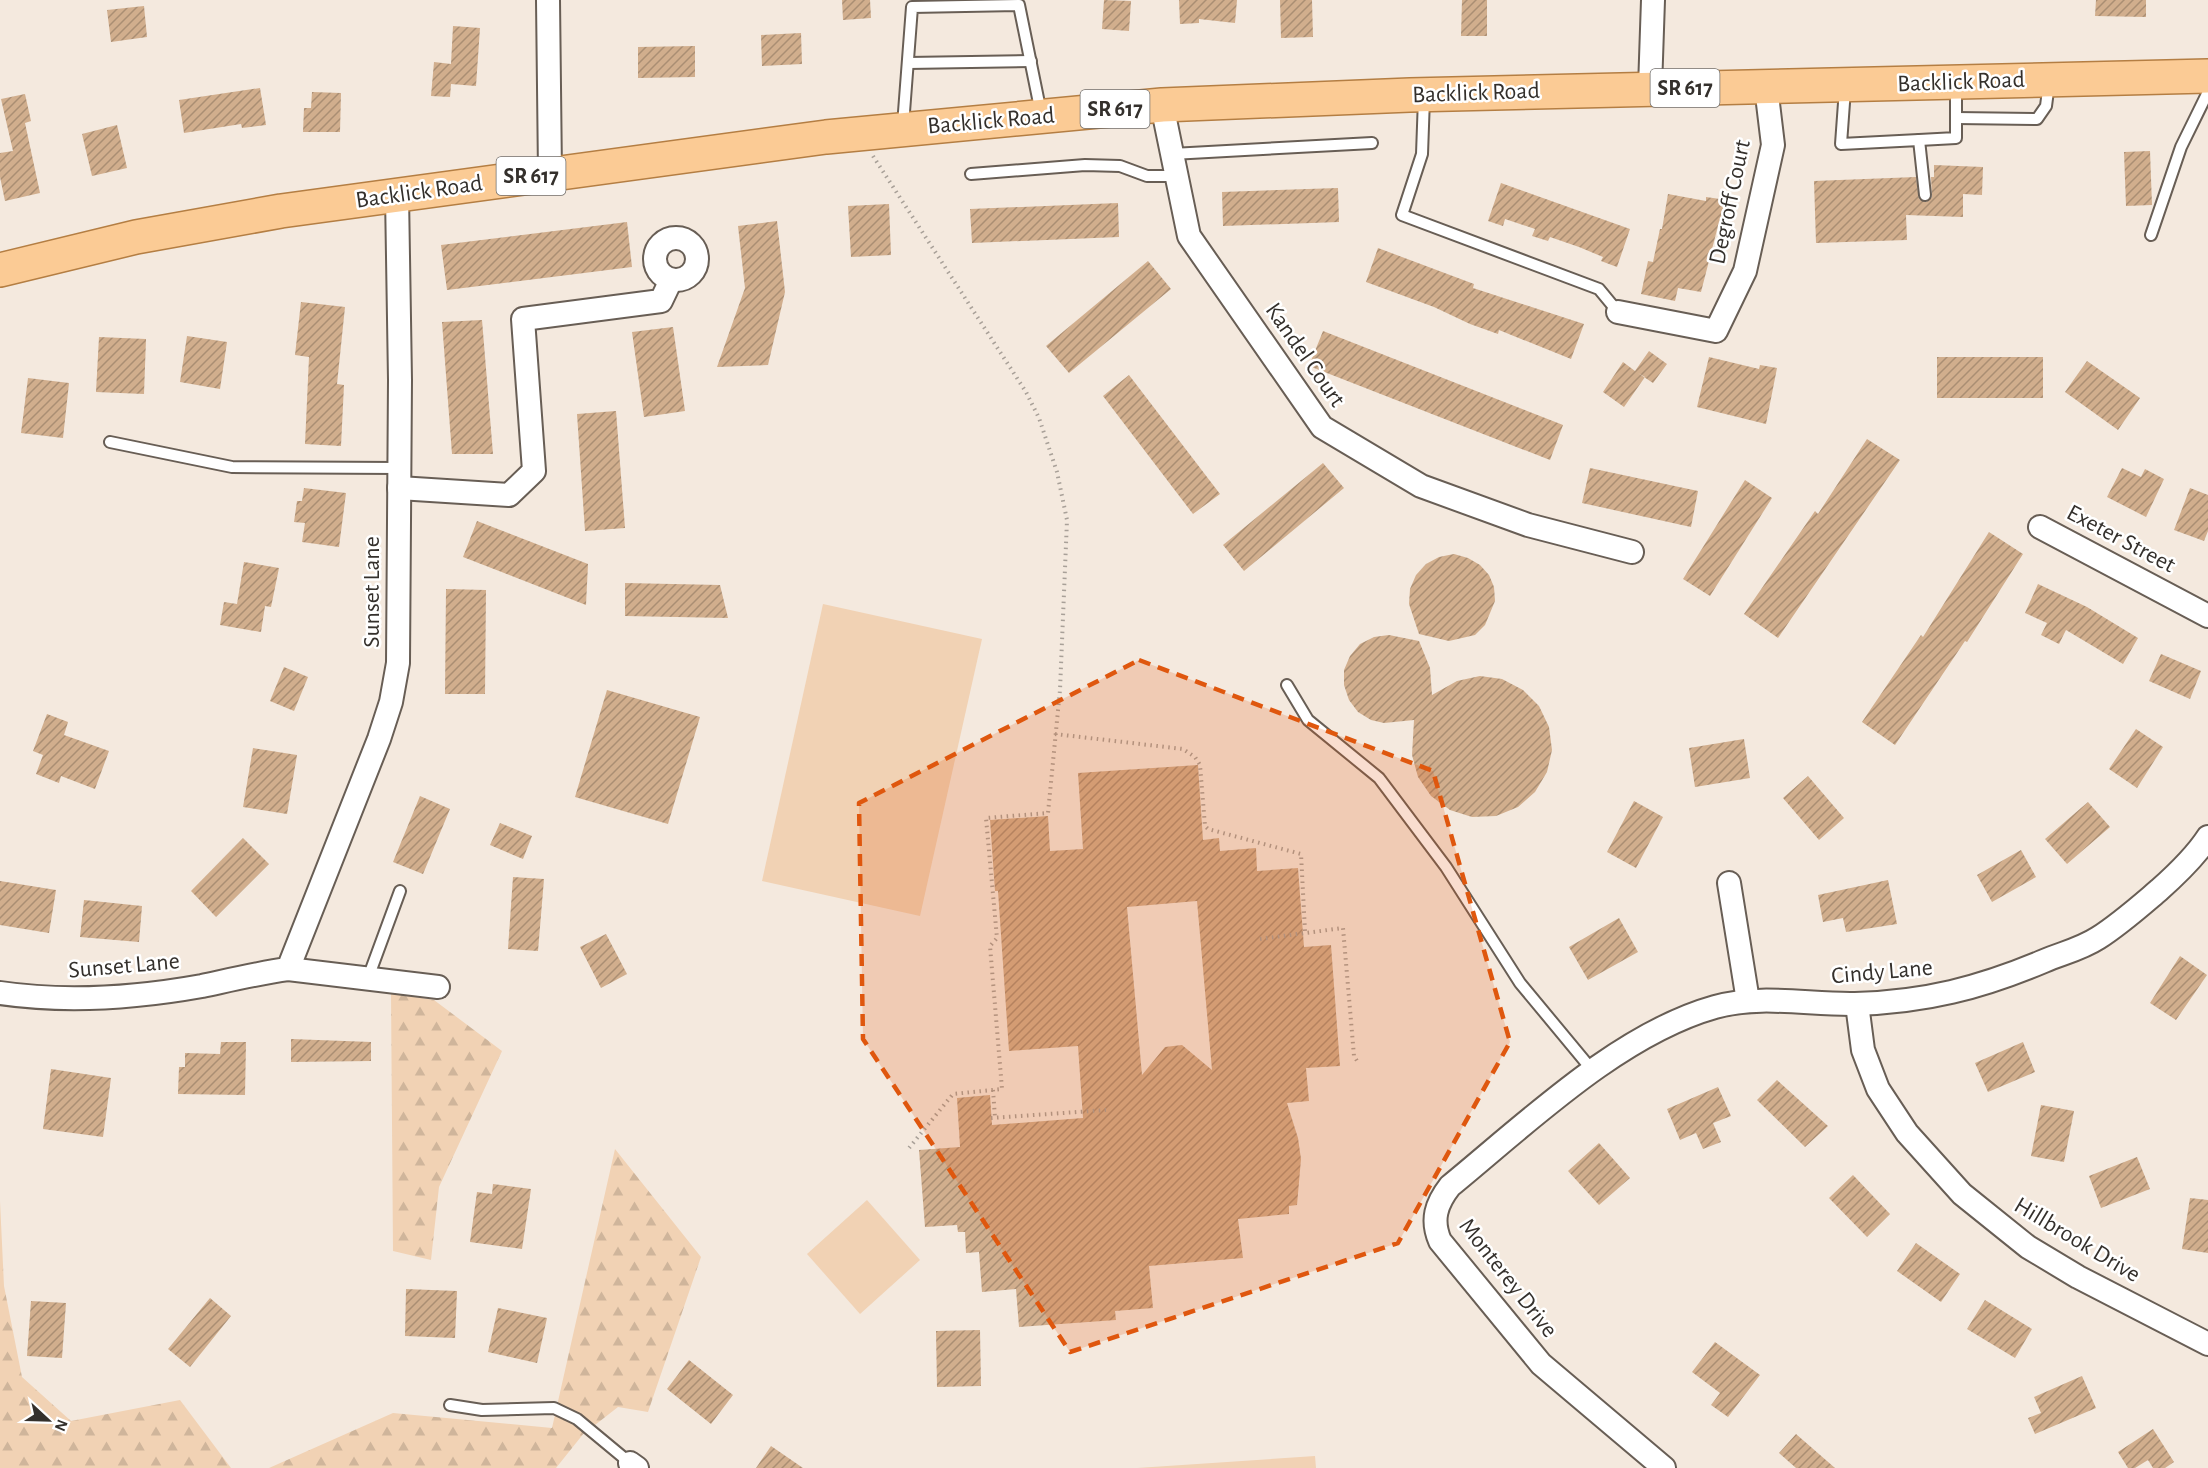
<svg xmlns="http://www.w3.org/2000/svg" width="2208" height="1468" viewBox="0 0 2208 1468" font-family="'Alegreya Sans',sans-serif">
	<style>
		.forest { fill: url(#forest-firs) }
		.garden { fill: #f1d2b4 }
		.building { fill: url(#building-hatch); fill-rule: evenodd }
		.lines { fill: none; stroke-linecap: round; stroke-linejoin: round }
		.service-casing { stroke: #685e55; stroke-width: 14 }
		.minor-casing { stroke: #685e55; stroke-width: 26 }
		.primary-casing { stroke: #b47e43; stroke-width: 36 }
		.path { stroke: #a8a098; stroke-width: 4; stroke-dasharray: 1.5 4.5; stroke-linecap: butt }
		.service { stroke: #fff; stroke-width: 10 }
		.minor { stroke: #fff; stroke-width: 22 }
		.primary { stroke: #fbcb95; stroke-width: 33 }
		.marked { fill: #df570e; fill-opacity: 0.2; stroke: #df570e; stroke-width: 4.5; stroke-dasharray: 12 8; stroke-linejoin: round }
		.labels { text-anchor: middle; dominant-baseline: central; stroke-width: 5; stroke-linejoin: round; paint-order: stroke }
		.shield { fill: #fff; stroke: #716e6b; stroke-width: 1.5 }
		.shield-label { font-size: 22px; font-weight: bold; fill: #34302c }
		.street-label { font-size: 24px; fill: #34302c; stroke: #fff }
	</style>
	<defs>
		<pattern id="forest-firs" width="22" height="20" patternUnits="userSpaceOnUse" patternTransform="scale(1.5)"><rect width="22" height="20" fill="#f1d2b4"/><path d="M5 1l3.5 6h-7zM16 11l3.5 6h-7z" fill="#cfb59b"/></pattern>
		<pattern id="building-hatch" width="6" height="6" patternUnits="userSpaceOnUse" patternTransform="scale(1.5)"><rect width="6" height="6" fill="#d1ae8d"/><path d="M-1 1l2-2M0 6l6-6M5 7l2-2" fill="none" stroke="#aa8e73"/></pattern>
	</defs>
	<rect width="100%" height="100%" fill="#f4e9de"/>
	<g class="forest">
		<path d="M391,993L434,1000L502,1051L439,1187L431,1260L393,1251Z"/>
		<path d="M615,1149L701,1257L648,1412L618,1407L595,1425L592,1423L556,1468H269L393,1413L552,1428Z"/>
		<path d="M0,1201L4,1286L22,1377L71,1421L180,1400L231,1468H0Z"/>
	</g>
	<g class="garden">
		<path d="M823,604L982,639L920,916L762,881Z"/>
		<path d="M867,1200L920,1260L860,1314L807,1254Z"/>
		<path d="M1315,1456L1316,1468H1137Z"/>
	</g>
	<g class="building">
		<path d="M842,0H870L871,18L843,20Z"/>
		<path d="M1104,0L1131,1L1129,31L1102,29Z"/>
		<path d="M1179,0H1237L1235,23L1199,19V23L1180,24Z"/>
		<path d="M1280,0H1312L1313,37L1281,38Z"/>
		<path d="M1462,0H1487V36H1461Z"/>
		<path d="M2096,0H2146V17L2095,16Z"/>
		<path d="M144,6L147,37L111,42L107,10Z"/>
		<path d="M453,26L480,28L476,86L451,84L450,97L431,96L434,62L451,64Z"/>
		<path d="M801,33L802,64L762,66L761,35Z"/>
		<path d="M695,46V77L638,78V47Z"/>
		<path d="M260,88L266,125L242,128L241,124L184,133L179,100Z"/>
		<path d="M312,92L341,93L340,132H303L304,108H311Z"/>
		<path d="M25,94L31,121L25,123L40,193L5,201L0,177V153L13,151L1,99Z"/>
		<path d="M117,125L127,168L92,176L82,134Z"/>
		<path d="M2150,151L2152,205L2126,206L2124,152Z"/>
		<path d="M1934,165L1983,167L1982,195L1963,194V217L1906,215L1907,240L1816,243L1814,181L1916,177L1919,199L1926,202L1932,197L1931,177H1934Z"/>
		<path d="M1501,183L1630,229L1617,267L1601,261L1603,257L1579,247L1550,237L1548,241L1532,236L1535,229L1505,219L1503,226L1488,221Z"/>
		<path d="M1338,188L1339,222L1223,226L1222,192Z"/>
		<path d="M1668,194L1706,201V197L1727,200L1724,223L1719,222L1701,292L1678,288L1675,301L1641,294L1648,261L1653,262L1660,229H1662Z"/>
		<path d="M1118,203L1119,237L972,243L970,209Z"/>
		<path d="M889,204L891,255L851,257L848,206Z"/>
		<path d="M777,221L785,292L768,365L717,367L745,288L738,226Z"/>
		<path d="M627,222L632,267L447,290L441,245Z"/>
		<path d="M1378,248L1474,284L1473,288L1584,324L1571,359L1499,330L1498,334L1470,324L1434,307L1366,282Z"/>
		<path d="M1148,261L1171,289L1069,373L1046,346Z"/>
		<path d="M301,302L345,307L337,384L344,385L341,446L305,444L309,357L295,355Z"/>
		<path d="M482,320L493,454H452L442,322Z"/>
		<path d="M673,327L685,411L644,417L632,332Z"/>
		<path d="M1323,331L1563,425L1550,460L1309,366Z"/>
		<path d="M187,336L227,342L220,389L180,382Z"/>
		<path d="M99,337L146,339L144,394L96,392Z"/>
		<path d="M1649,351L1667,364L1653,383L1638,373L1645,377L1624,407L1603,392L1623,362L1635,371Z"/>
		<path d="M1709,357L1759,369L1760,365L1777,368L1766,424L1697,407Z"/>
		<rect x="1937" y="357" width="106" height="41"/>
		<path d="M2087,361L2140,398L2118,430L2065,392Z"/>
		<path d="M1129,375L1220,494L1193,514L1103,396Z"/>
		<path d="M28,378L69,383L63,438L21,433Z"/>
		<path d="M616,411L625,528L585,531L577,414Z"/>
		<path d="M1867,439L1900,460L1778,638L1744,614L1815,511L1818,514Z"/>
		<path d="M1323,463L1344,488L1244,571L1223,545Z"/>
		<path d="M1590,468L1698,491L1691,527L1582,503Z"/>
		<path d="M2122,468L2141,477L2145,469L2164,479L2146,517L2107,497Z"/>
		<path d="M1745,480L1772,498L1710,596L1683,579Z"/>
		<path d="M304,488L346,493L339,547L302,542L305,523L294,522L297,501H302Z"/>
		<path d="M2190,488L2208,495V531L2204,541L2174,530Z"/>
		<path d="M477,521L588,564L586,605L463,557Z"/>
		<path d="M1989,532L2023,554L1967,642L1965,641L1895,745L1862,722L1921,635L1923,637Z"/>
		<path d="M1454,554L1468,558L1480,565L1489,575L1494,587L1495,601L1485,625L1475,635L1449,641L1419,634L1409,604L1410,589L1416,575L1426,564L1439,557Z"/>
		<path d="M244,562L279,568L271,607L265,606L261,632L220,625L224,602L237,604Z"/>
		<path d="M625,583L720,585L728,618L625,616Z"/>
		<path d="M2038,584L2087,607L2138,638L2123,664L2066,630L2059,644L2041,635L2047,623L2025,613Z"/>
		<path d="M446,589L486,590L485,694H445Z"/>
		<path d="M1389,635L1419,641L1430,668L1432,695L1457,681L1480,676L1502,679L1523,690L1539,706L1549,727L1552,750L1547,772L1535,792L1518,807L1496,816L1472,817L1450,810L1431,796L1418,777L1412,755L1414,720L1384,723L1371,720L1358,712L1349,700L1344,685V670L1350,656L1360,644L1374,637Z"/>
		<path d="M2161,654L2201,671L2190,699L2149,681Z"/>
		<path d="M284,667L308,677L294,711L270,701Z"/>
		<path d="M607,690L700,717L668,824L575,797Z"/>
		<path d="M47,714L68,722L64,735L109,751L95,789L61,776L59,783L36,774L43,755L33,751Z"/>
		<path d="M2136,729L2163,747L2137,788L2109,769Z"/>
		<path d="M1744,739L1750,778L1695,787L1689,748Z"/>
		<path d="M253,748L297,755L287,814L243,807Z"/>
		<path d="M1198,765L1203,840L1219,838L1220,851L1256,848L1257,871L1298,868L1304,947L1331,945L1340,1066L1306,1068L1309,1101L1287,1103L1298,1138L1301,1159L1297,1205L1289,1206V1214L1238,1219L1243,1258L1149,1266L1153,1308L1115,1311L1116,1320L1019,1327L1016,1289L982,1292L979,1252L966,1253L965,1232H958L957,1225L925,1227L919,1150L960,1147L957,1098L990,1095L992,1125L1083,1118L1078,1046L1009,1051L998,891H995L990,820L1048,816L1050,851L1083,849L1078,773ZM1197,901L1212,1070L1182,1045L1165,1047L1142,1075L1127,907Z"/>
		<path d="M1808,776L1844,818L1819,840L1783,798Z"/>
		<path d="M420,796L450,809L423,874L393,862Z"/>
		<path d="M1634,801L1663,817L1636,868L1607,852Z"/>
		<path d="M2088,802L2110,827L2067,864L2045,839Z"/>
		<path d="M500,823L532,836L523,859L490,845Z"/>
		<path d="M243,838L269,864L216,917L191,891Z"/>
		<path d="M2021,850L2036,877L1992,902L1977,875Z"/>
		<path d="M513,877L544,879L538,951L508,949Z"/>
		<path d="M1888,880L1897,924L1846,932L1843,918L1823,922L1818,895Z"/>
		<path d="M0,881L56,890L49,933L0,925Z"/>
		<path d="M84,900L142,906L139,942L80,937Z"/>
		<path d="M1619,918L1638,952L1588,980L1569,947Z"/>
		<path d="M606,934L627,974L601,988L580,947Z"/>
		<path d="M2180,956L2207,975L2176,1020L2150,1003Z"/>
		<path d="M291,1039L371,1042V1061L291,1062Z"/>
		<path d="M221,1042H246L245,1095L178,1094L179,1067H185V1053L220,1054Z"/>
		<path d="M2023,1042L2035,1072L1988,1092L1975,1063Z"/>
		<path d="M51,1069L111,1078L103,1137L43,1129Z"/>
		<path d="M1777,1080L1828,1126L1805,1147L1757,1100Z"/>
		<path d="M1718,1087L1731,1116L1713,1123L1721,1142L1703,1149L1696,1133L1680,1140L1667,1109Z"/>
		<path d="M2041,1105L2074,1111L2064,1162L2031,1156Z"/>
		<path d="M1599,1143L1630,1178L1599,1205L1568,1171Z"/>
		<path d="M2137,1157L2150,1189L2101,1208L2089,1176Z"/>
		<path d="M1853,1175L1890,1214L1867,1237L1829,1198Z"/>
		<path d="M493,1184L531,1189L522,1249L470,1242L477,1192L492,1194Z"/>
		<path d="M2190,1198L2208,1200V1253L2182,1249Z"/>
		<path d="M1916,1243L1960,1274L1941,1302L1897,1271Z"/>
		<path d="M406,1289L457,1291L455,1338L405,1336Z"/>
		<path d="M210,1298L231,1316L190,1367L168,1349Z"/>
		<path d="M1985,1300L2032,1329L2015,1358L1967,1329Z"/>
		<path d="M31,1301L66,1303L62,1358L27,1356Z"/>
		<path d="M498,1308L547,1318L537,1363L488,1352Z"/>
		<path d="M980,1330L981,1386L937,1387L936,1331Z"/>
		<path d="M1715,1342L1760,1375L1728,1417L1711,1405L1720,1393L1692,1372Z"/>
		<path d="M689,1360L733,1395L711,1424L667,1389Z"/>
		<path d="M2082,1376L2096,1408L2035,1434L2028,1418L2041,1413L2034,1397Z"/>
		<path d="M2153,1429L2174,1462L2165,1468H2153L2148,1460L2135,1468H2128L2118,1452Z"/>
		<path d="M1796,1434L1835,1468H1796L1779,1453Z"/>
		<path d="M771,1446L803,1468H756Z"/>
	</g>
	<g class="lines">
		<defs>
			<g id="service">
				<path d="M908,63L1031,61"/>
				<path d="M1845,89L1841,144L1919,140L1925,195"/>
				<path d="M1424,98L1422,154L1402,215L1599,289L1618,312"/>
				<path d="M1956,118L2037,119L2046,106L2049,83"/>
				<path d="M903,125L912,7L1019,5L1041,113"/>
				<path d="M1919,140L1956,138V86"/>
				<path d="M1172,154L1372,143"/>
				<path d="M971,174L1085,165L1120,166L1147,176H1177"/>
				<path d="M2151,235L2181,147L2208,92"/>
				<path d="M110,442L232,467L399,468"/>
				<path d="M1287,685L1308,720L1379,778L1446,867L1520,983L1593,1071"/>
				<path d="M368,978L400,891"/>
				<path d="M450,1405L482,1410L554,1408L577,1419L630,1463"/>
			</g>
			<g id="minor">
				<path d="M548,0L550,173"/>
				<path d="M1650,88L1653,0"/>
				<path d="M1162,105L1189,236L1322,427L1421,486L1528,525L1632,552"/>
				<circle cx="676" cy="259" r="21"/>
				<path d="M1618,312L1716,331L1745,271L1773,145L1766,87"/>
				<path d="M399,488L509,495L534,471L523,319L661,301L671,280"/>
				<path d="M2040,527L2208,616"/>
				<path d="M1729,883L1748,1001"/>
				<path d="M288,969L438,987"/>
				<path d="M0,993C67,1003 135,998 202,986C230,980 259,973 288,969L379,739L391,702L398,663L400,380L397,195"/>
				<path d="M1857,1004L1863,1050L1878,1089L1907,1133L1962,1194L2028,1247L2078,1277L2208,1344"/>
				<path d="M630,1463L637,1468"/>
				<path d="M1664,1468L1541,1364L1440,1241C1431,1220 1436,1204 1450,1186C1527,1123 1619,1034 1715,1007C1761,994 1809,1005 1855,1004C1925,1002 1980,988 2044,961C2063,953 2081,949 2098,938C2120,924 2139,907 2159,890C2177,874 2195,857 2208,837"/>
			</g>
			<path id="primary" d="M0,270L136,237L281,211L826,137L1162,105L1410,95L2208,76"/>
		</defs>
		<use href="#service" class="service-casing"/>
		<use href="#minor" class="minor-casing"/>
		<use href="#primary" class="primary-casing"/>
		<g class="path">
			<path d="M873,156L1026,392L1039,418L1057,472L1067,520L1060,690L1048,813L986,818L997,938L990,946L1002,1089L953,1094L909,1148"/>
			<path d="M1055,734L1183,749L1195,757L1200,765L1205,826L1208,829L1301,854L1305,931"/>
			<path d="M1260,939L1343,928L1354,1056L1359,1064"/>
			<path d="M993,1090L995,1118"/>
			<path d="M991,1118L1106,1110"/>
		</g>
		<use href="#service" class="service"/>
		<use href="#minor" class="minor"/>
		<use href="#primary" class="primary"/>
	</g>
	<path class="marked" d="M1139,660L1433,771L1510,1042L1398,1243L1070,1352L863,1039L859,803Z"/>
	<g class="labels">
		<g class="shield">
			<rect x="1650.5" y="69" width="69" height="38" rx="4.5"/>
			<rect x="1080.5" y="90" width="69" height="38" rx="4.5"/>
			<rect x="496.5" y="157" width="69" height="38" rx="4.5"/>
		</g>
		<g class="shield-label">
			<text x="1685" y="88">SR 617</text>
			<text x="1115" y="109">SR 617</text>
			<text x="531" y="176">SR 617</text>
		</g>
		<g class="street-label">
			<text transform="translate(1961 82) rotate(-2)">Backlick Road</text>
			<text transform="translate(1476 93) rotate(-2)">Backlick Road</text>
			<text transform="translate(991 121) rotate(-5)">Backlick Road</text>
			<text transform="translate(419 192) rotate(-8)">Backlick Road</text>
			<text transform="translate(1730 202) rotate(-78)">Degroff Court</text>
			<text transform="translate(1305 355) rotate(55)">Kandel Court</text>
			<text transform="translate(2121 539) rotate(28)">Exeter Street</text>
			<text transform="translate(372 592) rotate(-90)">Sunset Lane</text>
			<text transform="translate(124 966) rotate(-5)">Sunset Lane</text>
			<text transform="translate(1882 972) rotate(-5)">Cindy Lane</text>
			<text transform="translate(2077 1240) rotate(31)">Hillbrook Drive</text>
			<text transform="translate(1508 1278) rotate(52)">Monterey Drive</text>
		</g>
	</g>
	<g transform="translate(48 1420) rotate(112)" stroke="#ffffff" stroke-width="4.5" paint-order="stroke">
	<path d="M0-4.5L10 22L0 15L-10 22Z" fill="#34302c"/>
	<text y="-9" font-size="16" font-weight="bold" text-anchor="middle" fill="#34302c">N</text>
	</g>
</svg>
